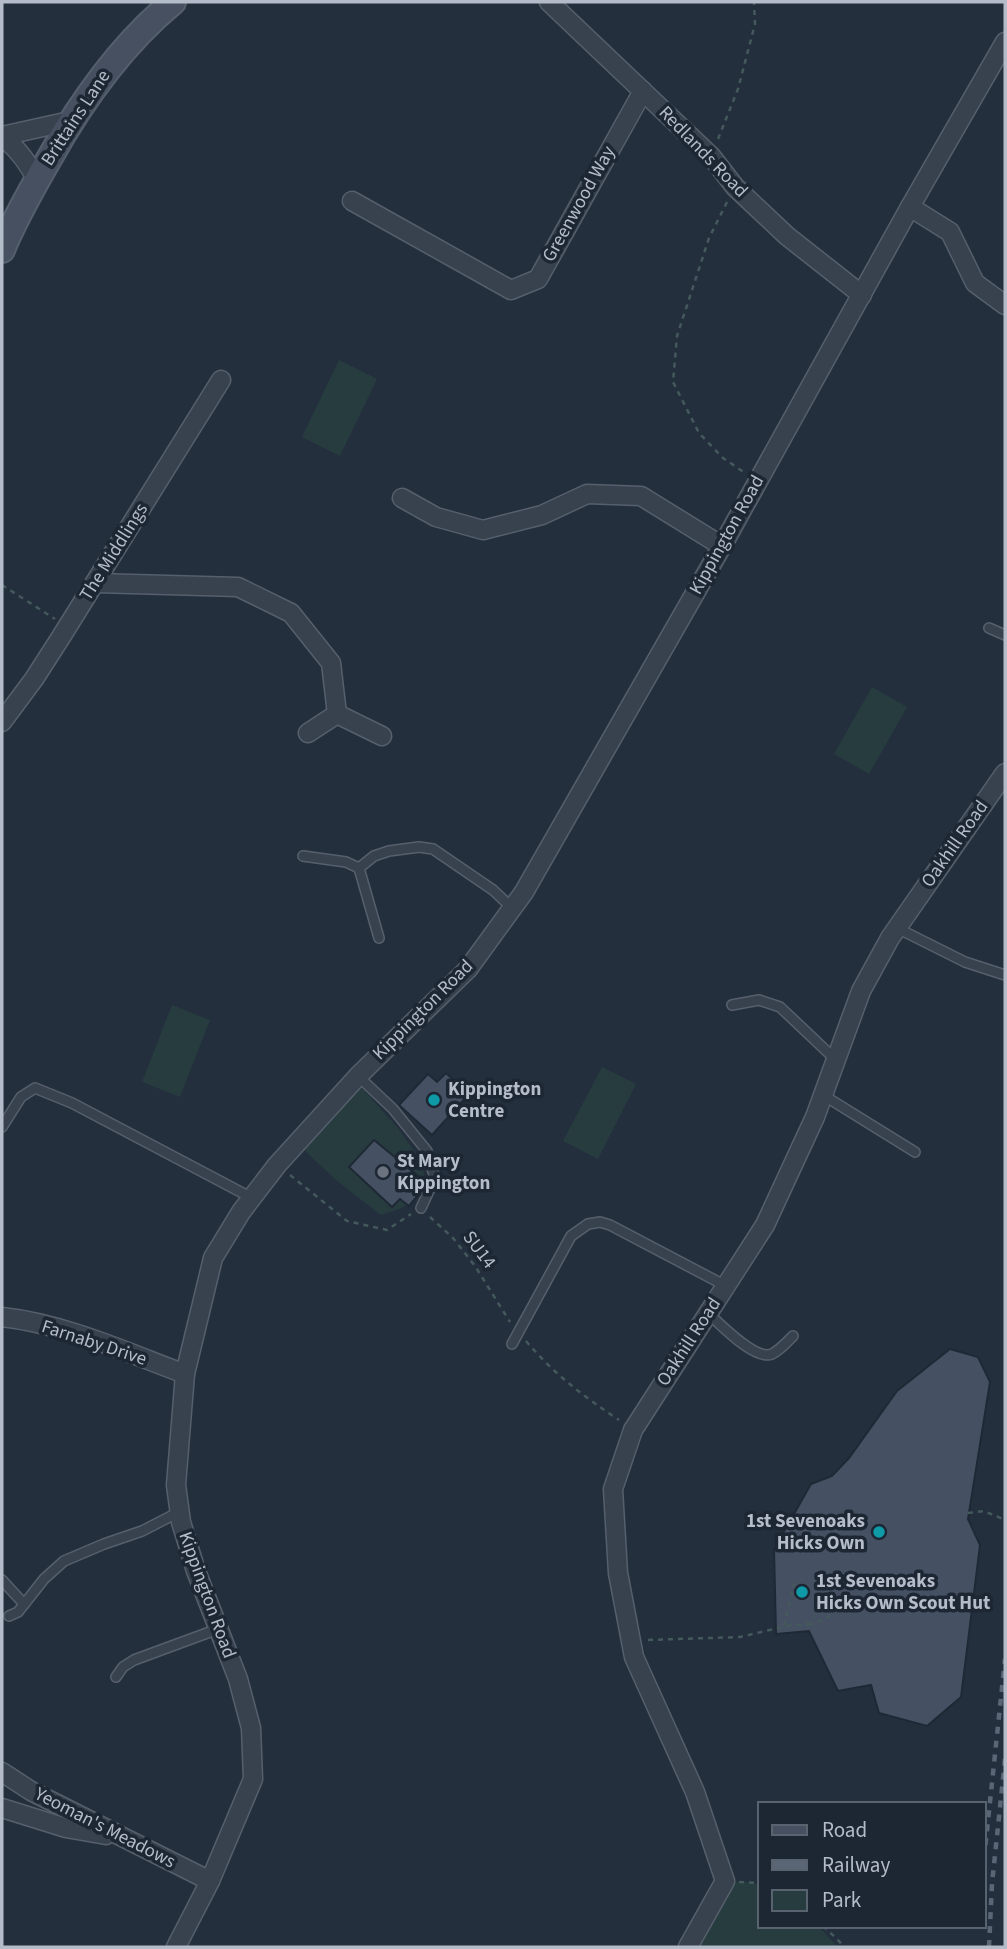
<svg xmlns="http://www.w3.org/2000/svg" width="1007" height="1949" viewBox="0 0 1007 1949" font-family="'Source Sans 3',sans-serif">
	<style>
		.green { fill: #263c3f }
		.building { fill: #455162; stroke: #1f2835; stroke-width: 2 }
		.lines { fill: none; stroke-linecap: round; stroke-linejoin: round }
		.lane-casing { stroke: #565f6c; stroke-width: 12 }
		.street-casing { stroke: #565f6c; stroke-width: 21 }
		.secondary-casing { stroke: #565f6c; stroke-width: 28 }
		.path { stroke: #44595c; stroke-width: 2.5; stroke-dasharray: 5 5; stroke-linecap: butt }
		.lane { stroke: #38414e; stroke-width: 9 }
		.street { stroke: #38414e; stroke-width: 18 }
		.secondary { stroke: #465061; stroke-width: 24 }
		.rail { stroke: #5a6575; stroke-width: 4.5; stroke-dasharray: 7 7; stroke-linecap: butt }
		.culture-dot { fill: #0f9aa8; stroke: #1d2633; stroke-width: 2.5 }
		.worship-dot { fill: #6b7280; stroke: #1d2633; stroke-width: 2.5 }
		.labels { text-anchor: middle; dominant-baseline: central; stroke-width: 7; stroke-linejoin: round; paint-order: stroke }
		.street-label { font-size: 19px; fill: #b4bcc9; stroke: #1d2633 }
		.poi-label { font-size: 19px; font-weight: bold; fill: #b4bcc9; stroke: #1d2633; text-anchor: start }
	</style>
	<rect width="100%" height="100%" fill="#242f3e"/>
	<g class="green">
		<path d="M339,360L377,379L340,456L302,437Z"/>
		<path d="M872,687L907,707L869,774L834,754Z"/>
		<path d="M172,1005L210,1020L180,1097L142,1082Z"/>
		<path d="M602,1067L636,1084L598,1159L563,1141Z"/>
		<path d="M361,1087L397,1127L422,1162L425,1185C410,1207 406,1207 381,1215L337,1181L304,1150Z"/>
		<path d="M741,1881L760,1884V1926H818L838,1947H689L725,1883Z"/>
	</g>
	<g class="building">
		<path d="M446,1073L469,1094L432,1135L399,1105L428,1074L437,1082Z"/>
		<path d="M374,1140L418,1176L410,1186L419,1194L409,1206L400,1199L392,1207L349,1167Z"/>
		<path d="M950,1349L978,1357L990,1382L968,1519L980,1545L961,1697L927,1726L879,1713L871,1685L838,1691L809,1631L776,1634L774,1549L811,1484L832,1476L849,1458L897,1391Z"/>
	</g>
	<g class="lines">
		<defs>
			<g id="lane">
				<path d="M989,628L1005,635"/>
				<path d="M303,856L346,862L359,868"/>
				<path d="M359,868L374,856L389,851L419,847L433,849L493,890L512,908"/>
				<path d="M359,868L379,938"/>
				<path d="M897,928L965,962L1005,975"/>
				<path d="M732,1005L759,1000L780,1007L836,1060"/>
				<path d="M358,1076L393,1109L427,1151L435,1178L421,1208"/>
				<path d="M823,1095L915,1152"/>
				<path d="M2,1127L21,1097L35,1088L72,1103L252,1198"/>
				<path d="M708,1313C720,1324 755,1361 772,1354C780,1350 787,1342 793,1336"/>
				<path d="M512,1344L571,1236L588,1224L600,1222L610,1225L726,1286"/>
				<path d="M2,1580L24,1604"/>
				<path d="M9,1616L18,1612L44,1579L64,1561L104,1544L142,1531L179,1512"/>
				<path d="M116,1677L123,1667L134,1660L218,1629"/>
			</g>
			<g id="street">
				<path d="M549,2L711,156L735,187L787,236L862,295"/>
				<path d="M2,136L70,121"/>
				<path d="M2,137C18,148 28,163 37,180"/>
				<path d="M352,201L511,290L538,279L643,91"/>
				<path d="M910,207L950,232L975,283L1005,305"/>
				<path d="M402,498L436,517L483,530L542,515L587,494L641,496L722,546"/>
				<path d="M96,583L238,587L291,613L331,663L337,714L308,733"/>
				<path d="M337,714L382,736"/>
				<path d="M2,722L34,679L61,637L221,380"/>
				<path d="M2,1317C65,1324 126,1352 185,1374"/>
				<path d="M2,1772L31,1791L210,1881"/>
				<path d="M2,1808L66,1828L106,1835"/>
				<path d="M176,1947L210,1881L253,1779L251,1728L238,1679L196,1571L181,1522L176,1485L185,1374L213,1258L241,1212L277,1165L358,1076L468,969L524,892L722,546L910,207L1005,42"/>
				<path d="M688,1947L725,1881L695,1792L634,1657L618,1573L613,1489L633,1430L765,1225L815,1117L861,991L890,938L1005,773"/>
			</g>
			<path id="secondary" d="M2,250C15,218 32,189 49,159C82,100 121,45 173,2"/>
		</defs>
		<use href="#lane" class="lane-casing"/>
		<use href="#street" class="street-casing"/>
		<use href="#secondary" class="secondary-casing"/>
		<g class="path">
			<path d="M718,139L738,89L755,24L754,2"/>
			<path d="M727,202L709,238L677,336L673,382L699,433L723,458L745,473"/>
			<path d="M2,585L55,619"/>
			<path d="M290,1175L347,1221L387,1230L411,1214"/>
			<path d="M430,1217L453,1238L475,1266L510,1322"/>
			<path d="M526,1341C554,1374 583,1396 619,1420"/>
			<path d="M968,1513L984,1511L1005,1520"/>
			<path d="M808,1625C820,1622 830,1617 838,1608"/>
			<path d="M784,1626L794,1584H797"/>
			<path d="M648,1640L740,1637L795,1624L805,1626L814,1617"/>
			<path d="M739,1882L760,1883"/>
			<path d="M823,1926L837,1939L844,1947"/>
		</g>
		<use href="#lane" class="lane"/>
		<use href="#street" class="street"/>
		<use href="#secondary" class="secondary"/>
		<g class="rail">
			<path d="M984,1859L1005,1659"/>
			<path d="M989,1947L992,1884L1005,1759"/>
		</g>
	</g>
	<g class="culture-dot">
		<circle cx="434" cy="1100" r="7"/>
		<circle cx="879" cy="1532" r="7"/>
		<circle cx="802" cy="1592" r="7"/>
	</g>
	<circle class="worship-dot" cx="383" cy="1172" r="7"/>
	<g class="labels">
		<g class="street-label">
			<text transform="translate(76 118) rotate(-57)">Brittains Lane</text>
			<text transform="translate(703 152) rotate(46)">Redlands Road</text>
			<text transform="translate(579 204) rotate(-61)">Greenwood Way</text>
			<text transform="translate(727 535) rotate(-61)">Kippington Road</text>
			<text transform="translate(114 552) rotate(-58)">The Middlings</text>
			<text transform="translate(955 844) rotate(-55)">Oakhill Road</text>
			<text transform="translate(423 1010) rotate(-45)">Kippington Road</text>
			<text transform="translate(479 1250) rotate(53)">SU14</text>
			<text transform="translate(689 1342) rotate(-57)">Oakhill Road</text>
			<text transform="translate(94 1343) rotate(18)">Farnaby Drive</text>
			<text transform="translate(207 1595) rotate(70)">Kippington Road</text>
			<text transform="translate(105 1828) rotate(27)">Yeoman's Meadows</text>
		</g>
		<g class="poi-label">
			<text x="448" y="1089">Kippington<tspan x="448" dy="22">Centre</tspan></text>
			<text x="397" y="1161">St Mary<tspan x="397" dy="22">Kippington</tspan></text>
			<text x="865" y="1521" text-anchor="end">1st Sevenoaks<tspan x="865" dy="22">Hicks Own</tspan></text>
			<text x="816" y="1581">1st Sevenoaks<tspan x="816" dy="22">Hicks Own Scout Hut</tspan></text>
		</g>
	</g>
	<rect width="1007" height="1949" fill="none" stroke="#b4bcc9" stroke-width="7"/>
	<rect x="758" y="1802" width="228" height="126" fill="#1d2633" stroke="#59626f" stroke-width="2"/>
	<rect x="772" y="1825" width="35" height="10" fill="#465061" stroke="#59626f" stroke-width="2"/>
	<text x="822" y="1837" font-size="21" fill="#b4bcc9">Road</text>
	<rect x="772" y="1860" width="35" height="10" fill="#5a6575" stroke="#59626f" stroke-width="2"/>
	<text x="822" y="1872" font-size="21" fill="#b4bcc9">Railway</text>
	<rect x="772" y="1890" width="35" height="21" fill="#263c3f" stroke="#59626f" stroke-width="2"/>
	<text x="822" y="1907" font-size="21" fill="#b4bcc9">Park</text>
</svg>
